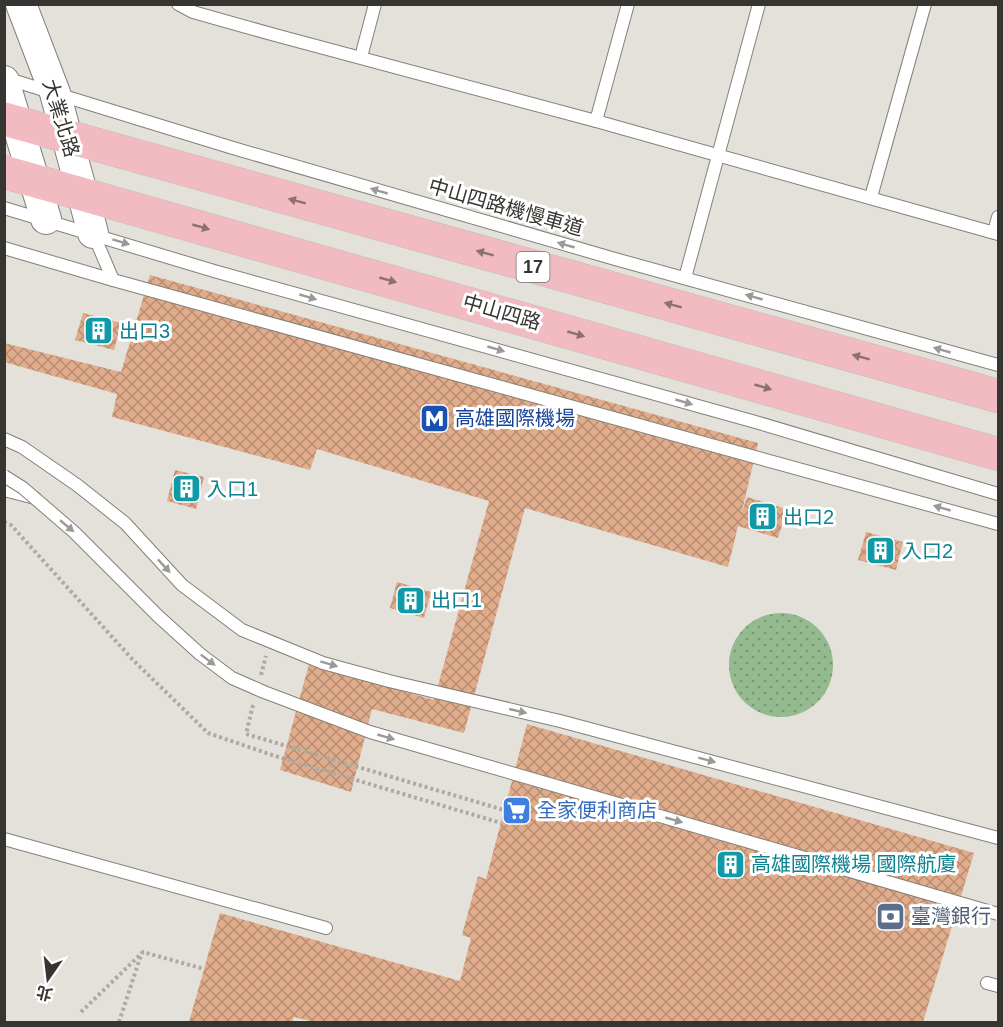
<svg xmlns="http://www.w3.org/2000/svg" width="1003" height="1027" viewBox="0 0 1003 1027" font-family="Helvetica,'Noto Sans TC',sans-serif">
	<style>
		.grass { fill: url(#grass-dots) }
		.building { fill: url(#building-cross-hatch) }
		.lines { fill: none; stroke-linecap: round; stroke-linejoin: round }
		.service-casing { stroke: #838079; stroke-width: 14 }
		.tertiary-casing { stroke: #838079; stroke-width: 32 }
		.primary-casing { stroke: #bfbebd; stroke-width: 34 }
		.path { stroke: #acaaa4; stroke-width: 4; stroke-dasharray: 3 3; stroke-linecap: butt }
		.service { stroke: #fff; stroke-width: 12 }
		.tertiary { stroke: #fff; stroke-width: 30 }
		.primary { stroke: #f2bbc2; stroke-width: 33 }
		.service-bridge-casing { stroke: #838079; stroke-width: 14; stroke-linecap: butt }
		.service-bridge { stroke: #fff; stroke-width: 12 }
		.oneway { fill: #9a9a98 }
		.oneway2 { fill: #8b7173 }
		.labels { text-anchor: middle; dominant-baseline: central; stroke-width: 6; stroke-linejoin: round; paint-order: stroke }
		.shield { fill: #fff; stroke: #727270; stroke-width: 1.5 }
		.shield-label { font-size: 18px; font-weight: bold; fill: #363532 }
		.street-label { font-size: 20px; fill: #363532; stroke: #fff }
		.culture-label { font-size: 20px; fill: #0d838f; stroke: #fff; text-anchor: start }
		.transit-label { font-size: 20px; fill: #164399; stroke: #fff; text-anchor: start }
		.shop-label { font-size: 20px; fill: #366cbe; stroke: #fff; text-anchor: start }
		.service-label { font-size: 20px; fill: #4e5e75; stroke: #fff; text-anchor: start }
	</style>
	<defs>
		<pattern id="grass-dots" width="8" height="8" patternUnits="userSpaceOnUse" patternTransform="scale(1.5)"><rect width="8" height="8" fill="#93bb8f"/><path d="M2 2h.1M6 6h.1" fill="none" stroke="#799975" stroke-width="1.8" stroke-linecap="round"/></pattern>
		<pattern id="building-cross-hatch" width="8" height="8" patternUnits="userSpaceOnUse" patternTransform="scale(1.5)"><rect width="8" height="8" fill="#e1ac8b"/><path d="M0 0l8 8M0 8l8-8" fill="none" stroke="#b78d72"/></pattern>
	</defs>
	<rect width="100%" height="100%" fill="#e4e1da"/>
	<circle class="grass" cx="781" cy="665" r="52"/>
	<g class="building">
		<path d="M150,275L758,443L741,515L747,497L787,509L778,538L738,526L728,567L525,508L464,733L372,709L351,792L280,770L309,664L434,700L489,501L317,449L310,470L112,417L117,394L4,362V343L121,372Z"/>
		<path d="M83,313L121,323L114,350L75,340Z"/>
		<path d="M175,470L204,477L196,509L167,501Z"/>
		<path d="M866,532L903,542L896,570L858,560Z"/>
		<path d="M397,582L431,592L424,618L390,608Z"/>
		<path d="M527,724L974,853L923,1022H314L294,1017L292,1022H189L220,913L460,981L471,938L462,935L478,876L486,879Z"/>
	</g>
	<g class="lines">
		<defs>
			<g id="service">
				<path d="M178,4L193,12L275,35L596,121L998,234"/>
				<path d="M361,57L375,4"/>
				<path d="M5,78L233,148L615,259L998,365"/>
				<path d="M596,121L628,4"/>
				<path d="M871,197L925,4"/>
				<path d="M4,208L214,271L759,423L998,494"/>
				<path d="M994,232L998,217"/>
				<path d="M93,233L113,280"/>
				<path d="M4,248L113,280L998,524"/>
				<path d="M685,278L759,4"/>
				<path d="M4,439L22,447L77,485L125,523L182,585L242,630L323,663L389,681L560,721L998,838"/>
				<path d="M4,490L35,498"/>
				<path d="M4,839L326,928"/>
				<path d="M987,983L998,986"/>
			</g>
			<g id="tertiary">
				<path d="M21,4L55,93L93,233"/>
				<path d="M4,81L46,219"/>
			</g>
			<g id="primary">
				<path d="M4,119L998,396"/>
				<path d="M4,172L998,454"/>
			</g>
		</defs>
		<use href="#service" class="service-casing"/>
		<use href="#tertiary" class="tertiary-casing"/>
		<use href="#primary" class="primary-casing"/>
		<g class="path">
			<path d="M4,522L11,525L133,660L208,733L275,756L501,823"/>
			<path d="M261,675L266,656"/>
			<path d="M253,705L246,734L504,810"/>
			<path d="M329,773L333,760"/>
			<path d="M81,1012L143,952L204,969"/>
			<path d="M119,1022L142,952"/>
		</g>
		<use href="#service" class="service"/>
		<use href="#tertiary" class="tertiary"/>
		<use href="#primary" class="primary"/>
		<defs>
			<path id="service-bridge" d="M4,476L23,488L74,532L158,616L200,654L232,678L264,692L370,732L998,914"/>
		</defs>
		<use href="#service-bridge" class="service-bridge-casing"/>
		<use href="#service-bridge" class="service-bridge"/>
	</g>
	<defs><path id="oneway-solid" d="M-6-.8H1V-3.2L6.5 0L1 3.2V.8H-6Z" transform="scale(1.5)"/></defs>
	<g class="oneway">
		<use href="#oneway-solid" transform="translate(379 191) rotate(-164)"/>
		<use href="#oneway-solid" transform="translate(121 242) rotate(17)"/>
		<use href="#oneway-solid" transform="translate(566 245) rotate(-164)"/>
		<use href="#oneway-solid" transform="translate(308 297) rotate(16)"/>
		<use href="#oneway-solid" transform="translate(754 297) rotate(-164)"/>
		<use href="#oneway-solid" transform="translate(496 349) rotate(16)"/>
		<use href="#oneway-solid" transform="translate(942 350) rotate(-164)"/>
		<use href="#oneway-solid" transform="translate(684 402) rotate(16)"/>
		<use href="#oneway-solid" transform="translate(942 508) rotate(-164)"/>
		<use href="#oneway-solid" transform="translate(67 526) rotate(40)"/>
		<use href="#oneway-solid" transform="translate(164 566) rotate(47)"/>
		<use href="#oneway-solid" transform="translate(208 660) rotate(37)"/>
		<use href="#oneway-solid" transform="translate(329 664) rotate(17)"/>
		<use href="#oneway-solid" transform="translate(518 711) rotate(13)"/>
		<use href="#oneway-solid" transform="translate(386 737) rotate(16)"/>
		<use href="#oneway-solid" transform="translate(707 760) rotate(15)"/>
		<use href="#oneway-solid" transform="translate(674 820) rotate(16)"/>
	</g>
	<g class="oneway2">
		<use href="#oneway-solid" transform="translate(297 201) rotate(-165)"/>
		<use href="#oneway-solid" transform="translate(201 227) rotate(16)"/>
		<use href="#oneway-solid" transform="translate(485 253) rotate(-165)"/>
		<use href="#oneway-solid" transform="translate(388 280) rotate(16)"/>
		<use href="#oneway-solid" transform="translate(673 305) rotate(-165)"/>
		<use href="#oneway-solid" transform="translate(576 334) rotate(16)"/>
		<use href="#oneway-solid" transform="translate(861 357) rotate(-165)"/>
		<use href="#oneway-solid" transform="translate(763 387) rotate(16)"/>
	</g>
	<defs>
		<symbol id="building-square" viewBox="-11 -11 22 22"><rect x="-9" y="-9" width="18" height="18" rx="4" fill="#0f9aa8" stroke="#fff"/><path d="M-4-6H4V6H1V3H-1V6H-4ZM-2.5-4.3h1.7v1.8h-1.7ZM.8-4.3h1.7v1.8H.8ZM-2.5-1h1.7V.8h-1.7ZM.8-1h1.7V.8H.8Z" fill="#fff"/></symbol>
		<symbol id="metro-square" viewBox="-11 -11 22 22"><rect x="-9" y="-9" width="18" height="18" rx="4" fill="#1a4fb4" stroke="#fff"/><path d="M-5.5 5V-5H-3L0 0L3-5H5.5V5H3V-.5L0 4L-3-.5V5Z" fill="#fff"/></symbol>
		<symbol id="supermarket-square" viewBox="-11 -11 22 22"><rect x="-9" y="-9" width="18" height="18" rx="4" fill="#3f7fe0" stroke="#fff"/><path d="M-6-5.5h2.5l.6 2H6L4.5 2H-2.5L-4.4-4H-6ZM-1.5 3.2a1.3 1.3 0 1 0 .1 0ZM3 3.2a1.3 1.3 0 1 0 .1 0Z" fill="#fff"/></symbol>
		<symbol id="bank-square" viewBox="-11 -11 22 22"><rect x="-9" y="-9" width="18" height="18" rx="4" fill="#5c6f8a" stroke="#fff"/><path d="M-6-4H6V4H-6ZM0-2.3a2.3 2.3 0 1 0 0 4.6a2.3 2.3 0 1 0 0-4.6Z" fill="#fff"/></symbol>
	</defs>
	<g fill-rule="evenodd">
		<use href="#building-square" x="82" y="314" width="33" height="33"/>
		<use href="#metro-square" x="418" y="402" width="33" height="33"/>
		<use href="#building-square" x="170" y="472" width="33" height="33"/>
		<use href="#building-square" x="746" y="500" width="33" height="33"/>
		<use href="#building-square" x="864" y="534" width="33" height="33"/>
		<use href="#building-square" x="394" y="584" width="33" height="33"/>
		<use href="#supermarket-square" x="500" y="794" width="33" height="33"/>
		<use href="#building-square" x="714" y="848" width="33" height="33"/>
		<use href="#bank-square" x="874" y="900" width="33" height="33"/>
	</g>
	<g class="labels">
		<rect class="shield" x="516.5" y="252" width="33" height="30" rx="4.5"/>
		<g class="shield-label">
			<text x="533" y="267">17</text>
		</g>
		<g class="street-label">
			<text transform="translate(61 118) rotate(73)">大業北路</text>
			<text transform="translate(506 207) rotate(16)">中山四路機慢車道</text>
			<text transform="translate(502 312) rotate(16)">中山四路</text>
		</g>
		<g class="culture-label">
			<text x="119" y="331">出口3</text>
			<text x="207" y="489">入口1</text>
			<text x="783" y="517">出口2</text>
			<text x="902" y="551">入口2</text>
			<text x="431" y="600">出口1</text>
			<text x="751" y="864">高雄國際機場 國際航廈</text>
		</g>
		<g class="transit-label">
			<text x="455" y="418">高雄國際機場</text>
		</g>
		<g class="shop-label">
			<text x="537" y="810">全家便利商店</text>
		</g>
		<g class="service-label">
			<text x="911" y="916">臺灣銀行</text>
		</g>
	</g>
	<rect width="1003" height="1027" fill="none" stroke="#363532" stroke-width="12"/>
	<g transform="translate(48 979) rotate(194)" stroke="#ffffff" stroke-width="4.5" paint-order="stroke">
	<path d="M0-4.5L10 22L0 15L-10 22Z" fill="#363532"/>
	<text y="-9" font-size="16" font-weight="bold" text-anchor="middle" fill="#363532">北</text>
	</g>
</svg>
